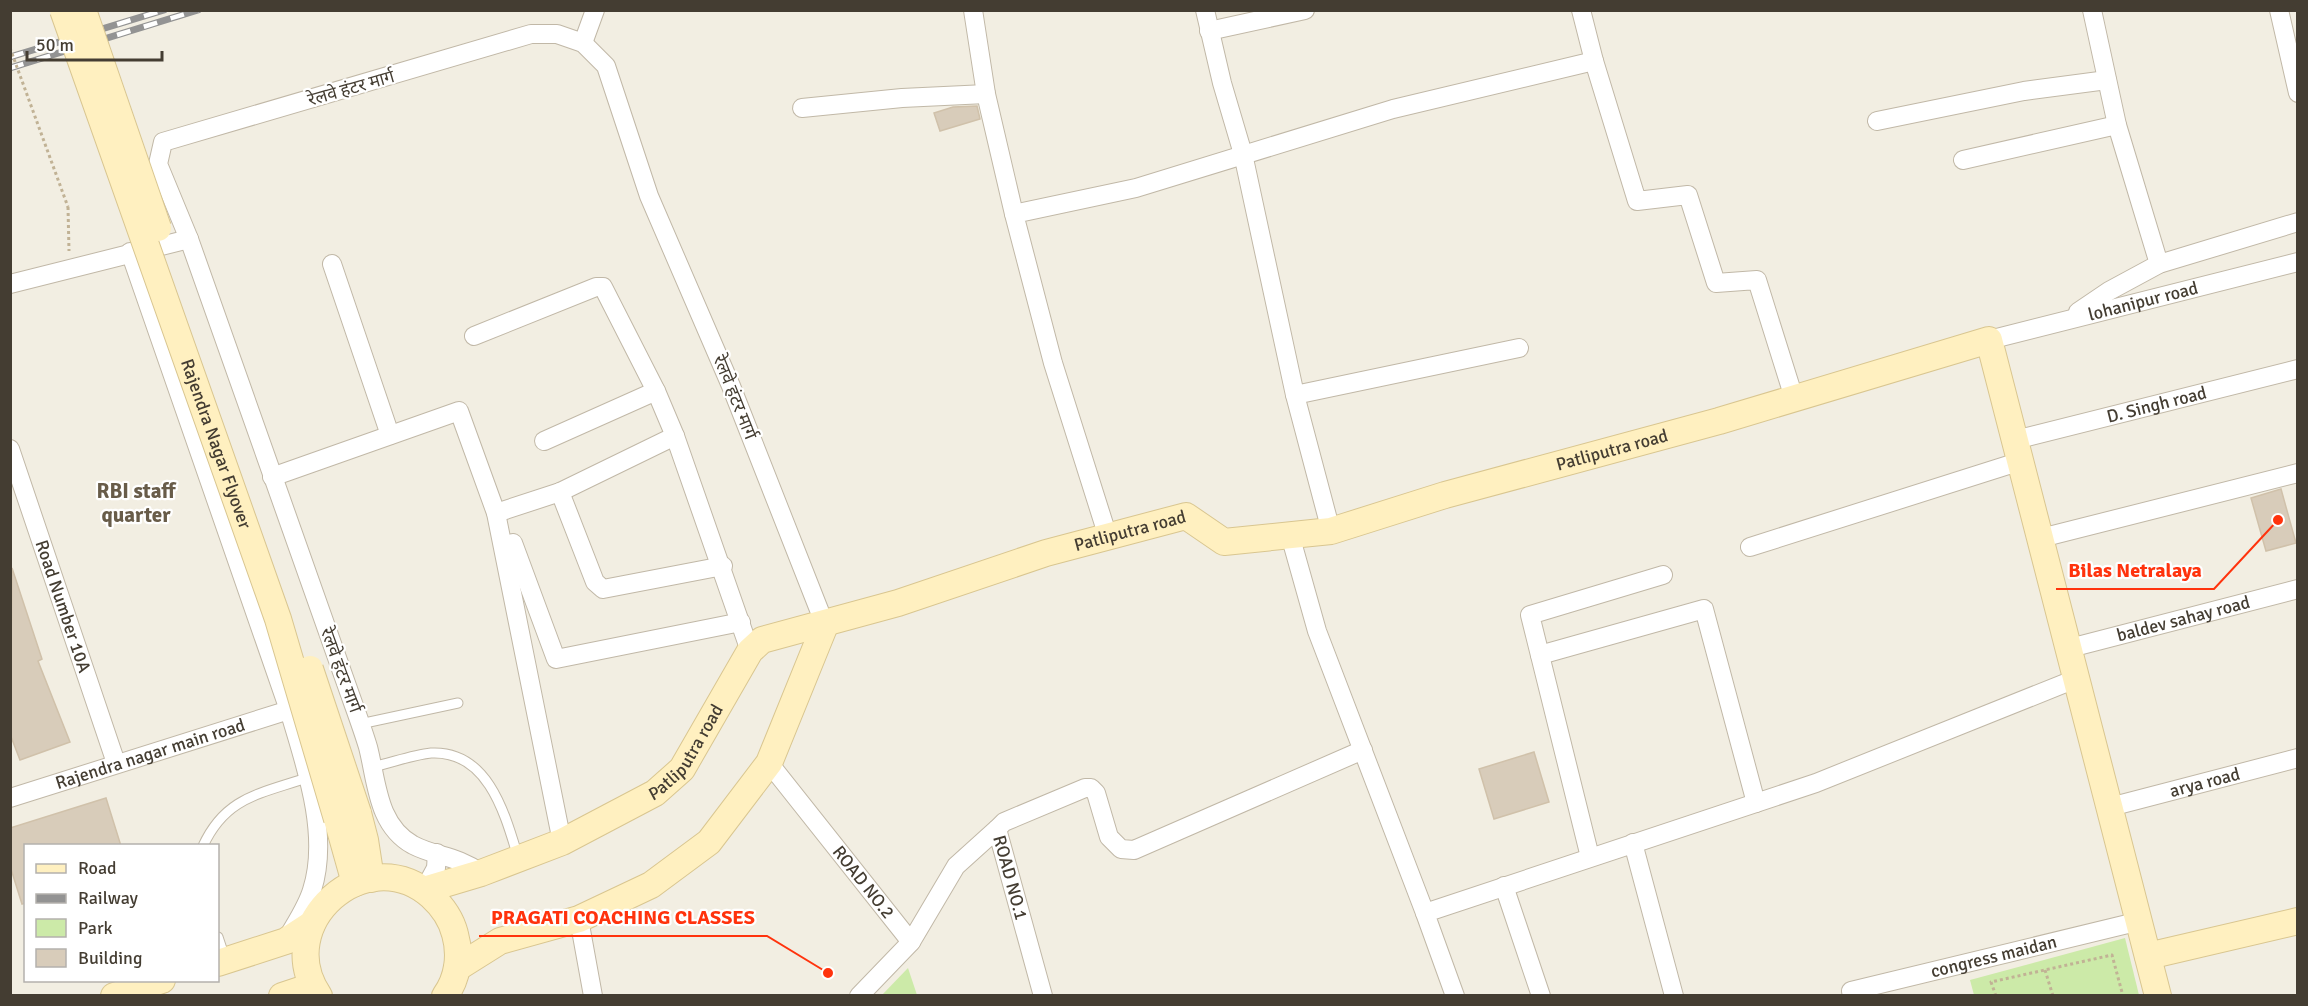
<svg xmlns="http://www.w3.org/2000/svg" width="2308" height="1006" viewBox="0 0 2308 1006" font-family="Signika,'Noto Sans Devanagari',sans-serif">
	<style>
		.green { fill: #cceaa8 }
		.building { fill: #d8ccba; stroke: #d0c1aa; stroke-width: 1.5 }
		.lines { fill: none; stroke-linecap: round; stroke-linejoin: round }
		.lane-casing { stroke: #c1b8a7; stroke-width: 11 }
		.street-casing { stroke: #c1b8a7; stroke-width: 20 }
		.secondary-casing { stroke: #d9c690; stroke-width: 28 }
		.path { stroke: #c1b295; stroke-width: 3; stroke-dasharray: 3 3; stroke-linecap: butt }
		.lane { stroke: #fff; stroke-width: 9 }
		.street { stroke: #fff; stroke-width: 18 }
		.secondary { stroke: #fff0c0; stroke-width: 26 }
		.rail-casing { stroke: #939393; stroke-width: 7 }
		.rail { stroke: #fff; stroke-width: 4.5; stroke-dasharray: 14; stroke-linecap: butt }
		.secondary-bridge-casing { stroke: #d9c690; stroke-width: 28; stroke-linecap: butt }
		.path-bridge { stroke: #c1b295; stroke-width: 3; stroke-dasharray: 3 3; stroke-linecap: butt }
		.secondary-bridge { stroke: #fff0c0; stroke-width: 26 }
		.labels { text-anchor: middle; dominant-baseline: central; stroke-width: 4.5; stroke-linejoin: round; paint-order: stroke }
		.street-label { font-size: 18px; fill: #443d32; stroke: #fff }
		.quarter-label { font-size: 21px; font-weight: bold; fill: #685c49; stroke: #fff }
		.leader { fill: none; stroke: #ff330d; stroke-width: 2 }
		.callout-dot { fill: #ff330d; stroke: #fff; stroke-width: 2 }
		.callout-label { font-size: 20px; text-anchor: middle; font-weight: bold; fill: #ff330d; stroke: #fff; stroke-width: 4.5; stroke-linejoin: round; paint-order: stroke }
	</style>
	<rect width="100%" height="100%" fill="#f2eee2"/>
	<g class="green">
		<path d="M2125,938L2139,995H1974L1970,980Z"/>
		<path d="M908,968L917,995H882Z"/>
	</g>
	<g class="building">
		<path d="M977,106L980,119L940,131L934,113L953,107Z"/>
		<path d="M2281,489L2296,543L2266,551L2251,498Z"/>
		<path d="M12,568L42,659L38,661L70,742L20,760L10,734Z"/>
		<path d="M1534,752L1549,802L1494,819L1479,769Z"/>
		<path d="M106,798L121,846H26V903L22,904L10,866V828Z"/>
	</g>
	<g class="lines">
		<defs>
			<g id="lane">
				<path d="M360,724L458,703"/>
				<path d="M372,767C391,763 412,755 431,753C488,750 505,814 518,857"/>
				<path d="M203,846C226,796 261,794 309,777"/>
				<path d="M218,937L225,958"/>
			</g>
			<g id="street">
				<path d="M973,10L986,94L1014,214"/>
				<path d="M1205,10L1222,83L1243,154L1295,395L1331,531"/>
				<path d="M2092,10L2117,125L2159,264"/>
				<path d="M2279,10L2298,93"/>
				<path d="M1209,31L1305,10"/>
				<path d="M583,43L595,10"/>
				<path d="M1594,61L1637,201L1688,195L1716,283L1757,280L1794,398"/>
				<path d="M802,108L902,98L986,94"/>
				<path d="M1877,121L2024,91L2107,80"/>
				<path d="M1963,160L2117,125"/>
				<path d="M130,252L289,710C305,764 330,834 312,890C307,907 295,924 287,939"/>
				<path d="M332,264L390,435"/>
				<path d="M10,284L189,239"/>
				<path d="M2078,312L2109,291L2159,264L2298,222"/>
				<path d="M474,336L596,287H603L656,391L675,436L750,651"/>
				<path id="s1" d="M1989,340L2298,262"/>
				<path d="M1295,395L1519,348"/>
				<path id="s2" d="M2015,440L2298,369"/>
				<path d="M544,441L656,391"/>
				<path id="s3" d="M10,449L116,763"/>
				<path d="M272,477L459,411L496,513L562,842"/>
				<path d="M560,492L595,582L603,589L723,566"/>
				<path d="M496,513L560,492L675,436"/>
				<path d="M1290,535L1317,631L1425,913"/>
				<path d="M1108,537L1053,363L1014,214L1136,188L1393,109L1594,61L1581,10"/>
				<path d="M2041,538L2298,473"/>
				<path d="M513,543L556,659L741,622"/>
				<path d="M1750,547L2021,461"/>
				<path id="s4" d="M2070,648L2298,589"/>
				<path d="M1540,655L1704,609L1756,803"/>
				<path id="s5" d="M769,763L911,942L859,996"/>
				<path id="s6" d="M10,798L289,710"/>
				<path id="s7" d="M2110,807L2298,758"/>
				<path d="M997,829L1004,822L1085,788H1091L1096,793L1109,837L1121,849L1134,850L1363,750"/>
				<path d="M1633,843L1674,996"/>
				<path d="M1590,857L1530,615L1663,575"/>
				<path d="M481,873C456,855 436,857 413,845C377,825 377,782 368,747C362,727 354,706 347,686L189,239L158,164L163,142L531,34H557L583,43L606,66L649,196L731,386L825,625"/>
				<path d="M1504,886L1541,996"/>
				<path d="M424,890L436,868L437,853"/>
				<path d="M579,919L593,996"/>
				<path id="s8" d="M911,942L956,866L997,829L1043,996"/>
				<path d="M1455,996L1425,913L1816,783L2078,678"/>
				<path id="s9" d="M1852,996L1851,991L2140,921"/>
			</g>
			<g id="secondary">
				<path d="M358,813L365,840L371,879"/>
				<path d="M337,819L355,883"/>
				<path id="s10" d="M424,890L481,873L562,842L655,793L682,769L750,651L762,640L898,603L1046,553L1186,516L1224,542L1331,531L1445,495L1719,421L1989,340L2158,996"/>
				<path d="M2148,956L2298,921"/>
				<path d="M218,963L286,941L312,924"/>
				<path d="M457,968L500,941L579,919L651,885L709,842L769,763L825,625"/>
				<path d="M114,996L162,980"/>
				<path d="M282,996L312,986"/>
				<path d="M319,996C270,924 366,839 431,896C443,907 451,918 455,934C461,955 458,978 445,996"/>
			</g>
		</defs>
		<use href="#lane" class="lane-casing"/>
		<use href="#street" class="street-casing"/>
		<use href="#secondary" class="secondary-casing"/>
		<g class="path">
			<path d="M68,207L69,251"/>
			<path d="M2045,970L2053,996"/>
			<path d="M1996,996L1991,982L2112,955L2123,996"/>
		</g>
		<use href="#lane" class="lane"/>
		<use href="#street" class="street"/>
		<use href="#secondary" class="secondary"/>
		<defs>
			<g id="rail">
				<path d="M10,57L164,10"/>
				<path d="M10,68L198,10"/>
			</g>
		</defs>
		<use href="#rail" class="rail-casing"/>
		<use href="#rail" class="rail"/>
		<defs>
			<g id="secondary-bridge">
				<path id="s11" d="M63,10L278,619L337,819"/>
				<path d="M83,10L158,228"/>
				<path d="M310,669L358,813"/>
			</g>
		</defs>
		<use href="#secondary-bridge" class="secondary-bridge-casing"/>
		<path class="path-bridge" d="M10,48L68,207"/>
		<use href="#secondary-bridge" class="secondary-bridge"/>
	</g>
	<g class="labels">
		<g class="street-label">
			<text transform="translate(351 88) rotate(-16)">रेलवे हंटर मार्ग</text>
			<text stroke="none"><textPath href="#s1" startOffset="159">lohanipur road</textPath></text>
			<text transform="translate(735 397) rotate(68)">रेलवे हंटर मार्ग</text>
			<text stroke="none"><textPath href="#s2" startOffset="146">D. Singh road</textPath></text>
			<text stroke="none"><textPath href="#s11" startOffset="460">Rajendra Nagar Flyover</textPath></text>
			<text stroke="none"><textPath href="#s10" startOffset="1328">Patliputra road</textPath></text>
			<text stroke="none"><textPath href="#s10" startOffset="824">Patliputra road</textPath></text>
			<text stroke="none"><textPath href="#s3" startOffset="166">Road Number 10A</textPath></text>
			<text stroke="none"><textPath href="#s4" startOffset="117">baldev sahay road</textPath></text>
			<text transform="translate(341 670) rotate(70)">रेलवे हंटर मार्ग</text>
			<text stroke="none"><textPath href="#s10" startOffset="303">Patliputra road</textPath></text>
			<text stroke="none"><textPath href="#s6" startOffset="147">Rajendra nagar main road</textPath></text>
			<text stroke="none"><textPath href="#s7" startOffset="98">arya road</textPath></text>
			<text stroke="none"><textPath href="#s8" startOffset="194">ROAD NO.1</textPath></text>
			<text stroke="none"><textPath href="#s5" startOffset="152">ROAD NO.2</textPath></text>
			<text stroke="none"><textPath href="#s9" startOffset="152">congress maidan</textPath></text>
		</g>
		<g class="quarter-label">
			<text x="136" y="491">RBI staff<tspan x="136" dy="24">quarter</tspan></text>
		</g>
	</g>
	<path class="leader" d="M2278 520L2214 589H2056M828 973L767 936H479"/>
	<g class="callout-dot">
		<circle cx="2278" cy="520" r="6"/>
		<circle cx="828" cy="973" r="6"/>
	</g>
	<g class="callout-label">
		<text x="2135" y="577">Bilas Netralaya</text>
		<text x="623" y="924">PRAGATI COACHING CLASSES</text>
	</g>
	<rect width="2308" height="1006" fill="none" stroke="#443d32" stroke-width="24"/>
	<rect x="24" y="844" width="195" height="138" fill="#ffffff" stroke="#b4b1ad" stroke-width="1.5"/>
	<rect x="36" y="864" width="30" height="9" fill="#fff0c0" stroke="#b4b1ad" stroke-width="1.5"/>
	<text x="78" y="874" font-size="18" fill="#443d32">Road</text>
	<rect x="36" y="894" width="30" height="9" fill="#939393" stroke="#b4b1ad" stroke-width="1.5"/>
	<text x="78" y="904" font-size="18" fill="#443d32">Railway</text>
	<rect x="36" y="919" width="30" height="18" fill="#cceaa8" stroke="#b4b1ad" stroke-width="1.5"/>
	<text x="78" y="934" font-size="18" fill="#443d32">Park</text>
	<rect x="36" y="949" width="30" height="18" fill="#d8ccba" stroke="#b4b1ad" stroke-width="1.5"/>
	<text x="78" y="964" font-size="18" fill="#443d32">Building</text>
	<path d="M27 51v9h135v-9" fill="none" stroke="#443d32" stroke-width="3"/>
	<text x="36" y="51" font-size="18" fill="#443d32" stroke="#ffffff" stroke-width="4.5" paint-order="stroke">50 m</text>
</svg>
